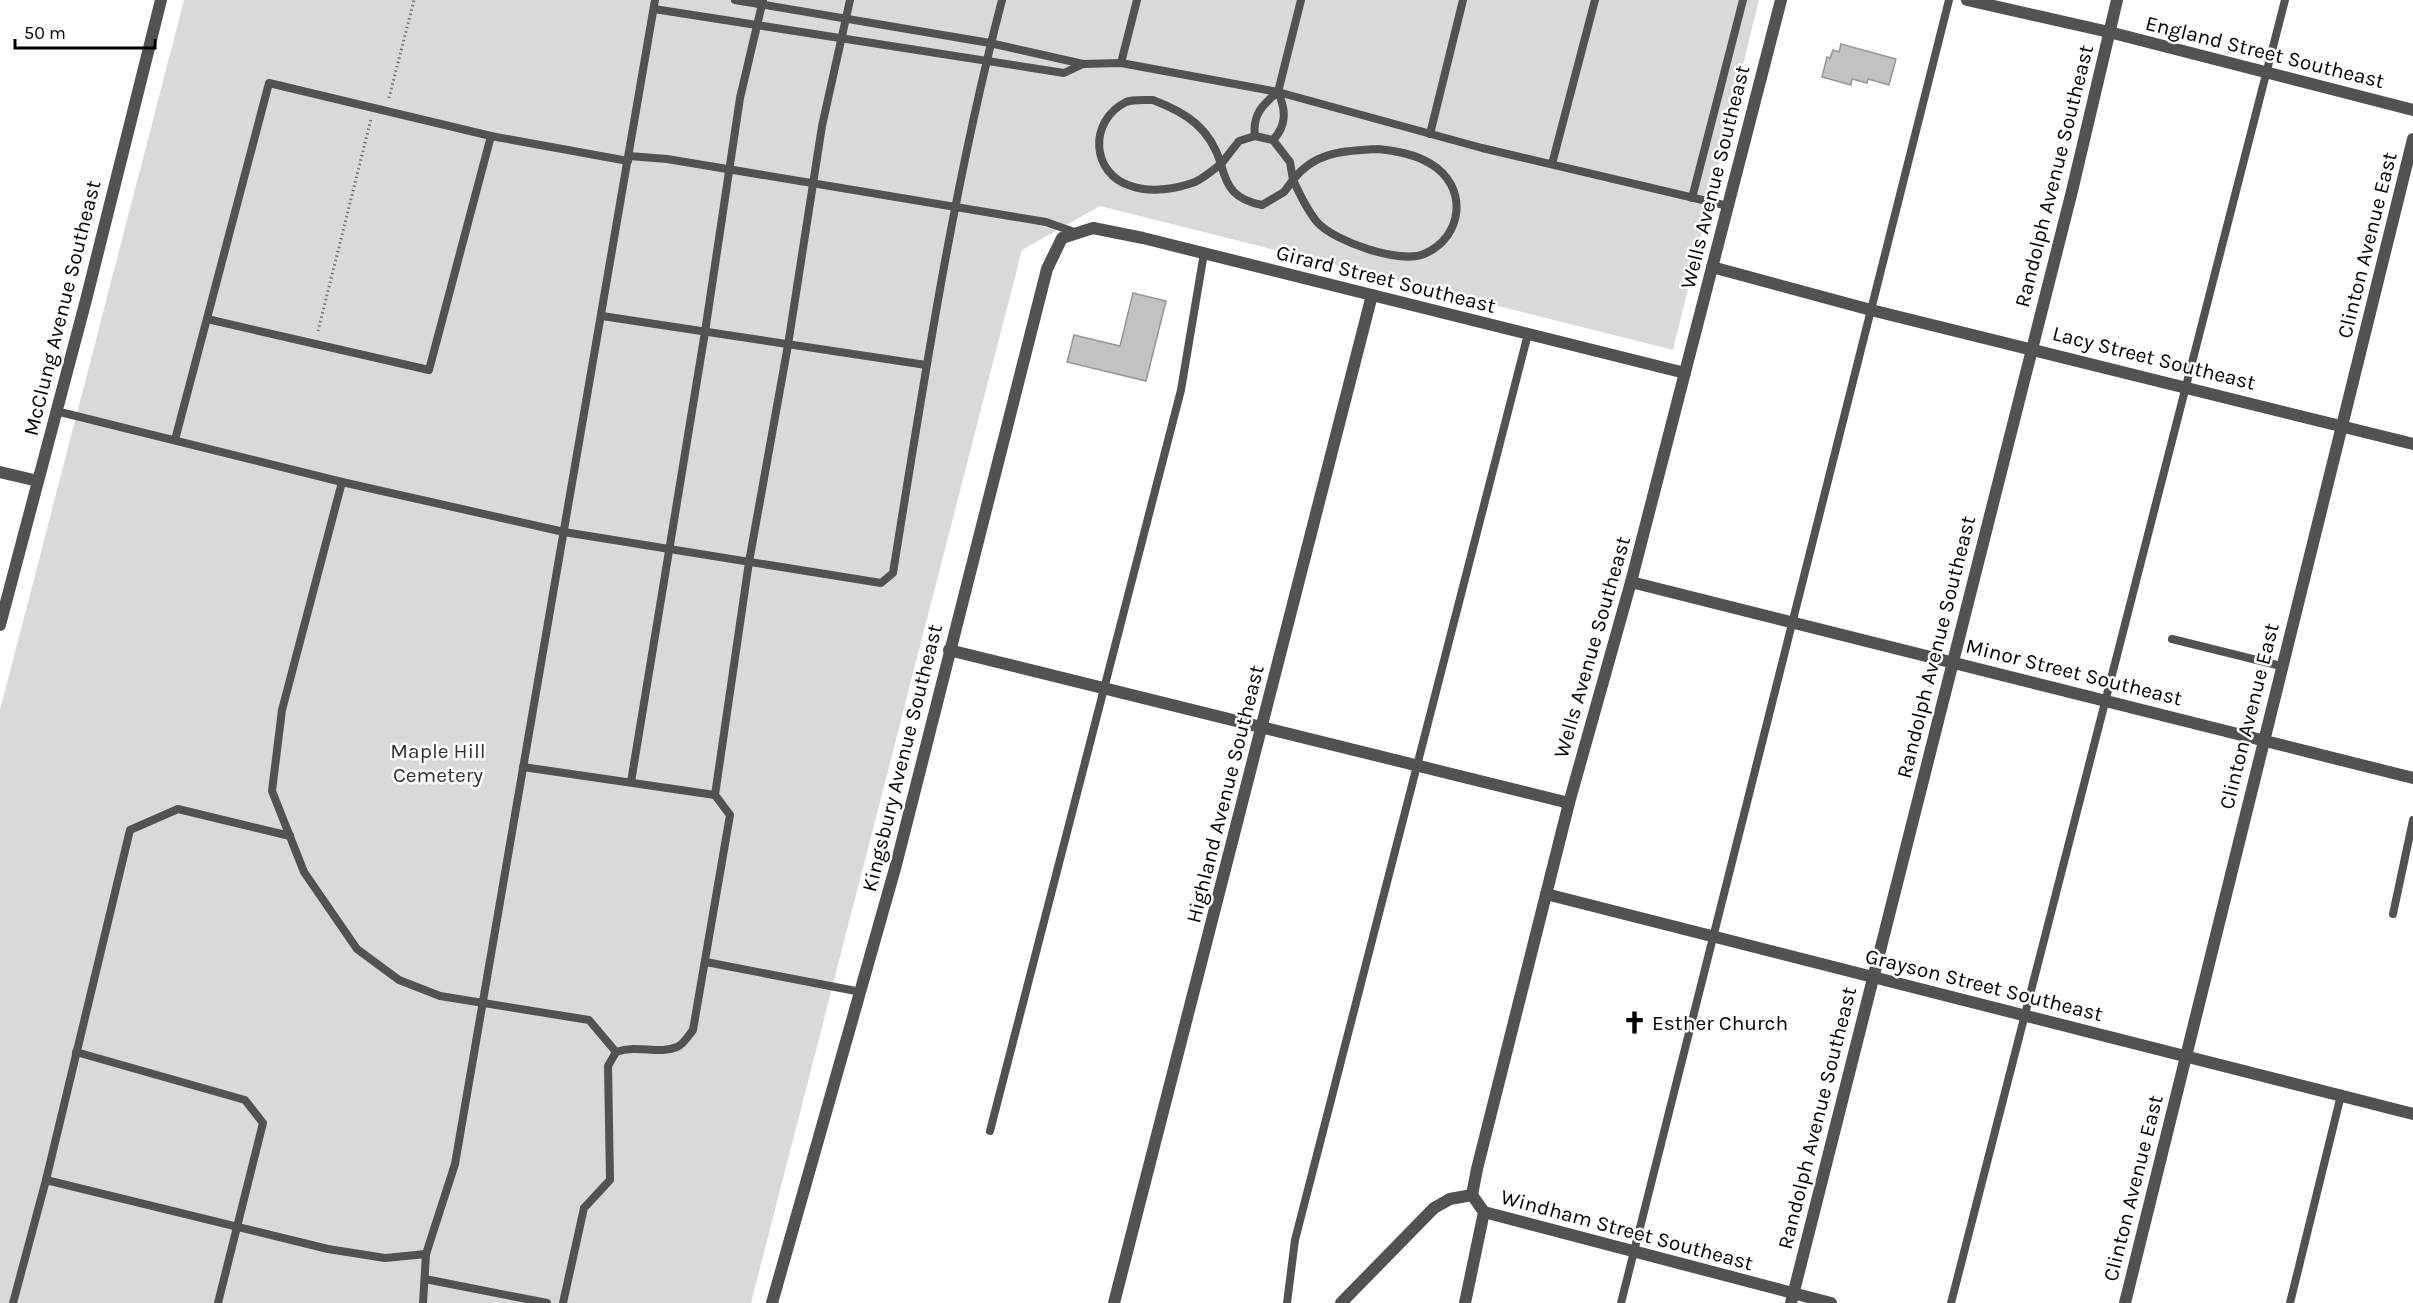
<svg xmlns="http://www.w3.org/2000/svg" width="2413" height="1303" viewBox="0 0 2413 1303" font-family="Karla,sans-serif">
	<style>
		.green { fill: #d9d9d9 }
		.building { fill: #c2c2c2; stroke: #969696; stroke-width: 1.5 }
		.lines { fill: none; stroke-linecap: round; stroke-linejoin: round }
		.path { stroke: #747474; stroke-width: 3; stroke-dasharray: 1.5 3; stroke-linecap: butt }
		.service { stroke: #525252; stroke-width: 8 }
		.minor { stroke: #525252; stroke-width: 12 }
		.tertiary { stroke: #525252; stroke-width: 12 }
		.labels { text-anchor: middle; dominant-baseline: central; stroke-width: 5; stroke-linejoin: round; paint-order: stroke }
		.street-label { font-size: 21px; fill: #000; stroke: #fff }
		.park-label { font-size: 21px; fill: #303030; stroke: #fff }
		.poi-label { font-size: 21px; fill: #000; stroke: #fff; text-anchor: start }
	</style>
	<rect width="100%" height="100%" fill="#fff"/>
	<path class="green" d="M184,0H1759L1673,350L1100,206L1022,250L751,1303H0V710Z"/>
	<g class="building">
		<path d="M1841,44L1896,59L1889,85L1868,79L1867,83L1852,79L1851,85L1822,77L1827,57L1830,58L1833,50L1839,52Z"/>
		<path d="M1133,293L1166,301L1146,381L1067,362L1074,335L1120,346Z"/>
	</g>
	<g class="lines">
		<g class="path">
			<path d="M389,98L414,0"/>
			<path d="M318,331L371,119"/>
		</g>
		<g class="service">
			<path d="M735,0L990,43L1083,64"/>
			<path d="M654,9L1064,73L1083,64L1121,63L1278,92L1482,148L1728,206"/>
			<path d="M1121,63L1137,0"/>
			<path d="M1278,92C1263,104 1252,115 1255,136L1273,140C1287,125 1286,110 1278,92L1301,0"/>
			<path d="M1153,100C1187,113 1210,128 1221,164C1213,170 1204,178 1195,182C1176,189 1151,193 1131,186C1091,174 1088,121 1126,102C1133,99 1145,100 1153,100Z"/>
			<path d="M1430,134L1463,0"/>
			<path d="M491,136L628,161"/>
			<path d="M1255,136L1239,141L1221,164C1227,189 1236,200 1262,205L1284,192L1293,180L1290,162L1273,140"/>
			<path d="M1378,149C1396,151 1415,154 1431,164C1468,186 1464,237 1424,254C1400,264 1336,242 1318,223C1307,211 1300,194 1293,180C1315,151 1344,151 1378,149Z"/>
			<path d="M629,156L667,159L1046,222L1077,233"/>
			<path d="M1552,164L1595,0"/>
			<path d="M1692,198L1743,0"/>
			<path d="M602,316L926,365"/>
			<path d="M56,411L342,482L564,532L881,583L893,573C924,380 953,188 1002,0"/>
			<path d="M175,440L269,83L491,136L429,370L207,319"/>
			<path d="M342,482L282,710L272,791L304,872L357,949L399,980L440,996L589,1020L616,1052"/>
			<path d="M2172,639L2281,666"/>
			<path d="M523,767L715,795"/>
			<path d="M631,782L705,332L740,98L763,0"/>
			<path d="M2393,914L2413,820"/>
			<path d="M706,962L861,992"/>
			<path d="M76,1052L245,1100L263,1123L218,1303"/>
			<path d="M990,1131L1181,390L1204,253"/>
			<path d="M46,1180L328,1249L385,1258L426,1254"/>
			<path d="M425,1279L547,1303"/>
			<path d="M13,1303L46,1180L130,830L178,809L290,836"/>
			<path d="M423,1303L426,1254L455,1164L655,0"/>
			<path d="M563,1303L584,1208L610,1180L608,1066L616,1052C639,1044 658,1055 677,1047C683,1045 689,1035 693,1030L730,815L715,795L749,562L788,345L822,126L850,0"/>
			<path d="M1287,1303L1295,1240L1528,334"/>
			<path d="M1621,1303L1949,0"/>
			<path d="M1951,1303L2285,0"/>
			<path d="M2290,1303L2341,1095"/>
		</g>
		<g class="minor">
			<path d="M1967,0L2109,32L2413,110"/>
			<path d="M1712,267L1871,310L2413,444"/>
			<path d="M0,472L38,481"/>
			<path d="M1631,582L2413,778"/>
			<path d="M949,650L1569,803"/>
			<path d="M1546,894L2413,1114"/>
			<path d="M1484,1212L1831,1303"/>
			<path d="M772,1303L896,865L1047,269L1062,238L1093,228L1143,238L1685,373"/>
			<path d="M1114,1303L1372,295"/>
			<path d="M1341,1303L1434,1208L1450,1199L1472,1195"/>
			<path d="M1791,1303L2072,191L2117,0"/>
			<path d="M2125,1303L2413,139"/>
		</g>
		<g class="tertiary">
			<path d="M0,625L86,300L161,0"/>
			<path d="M1465,1303L1484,1212L1472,1195L1477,1169L1569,803L1631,582L1781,0"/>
		</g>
	</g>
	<defs>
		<symbol id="church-bare" viewBox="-9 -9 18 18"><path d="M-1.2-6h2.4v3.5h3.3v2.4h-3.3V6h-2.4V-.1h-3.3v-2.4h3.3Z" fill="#000" stroke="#fff" stroke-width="2.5" paint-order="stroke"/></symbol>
	</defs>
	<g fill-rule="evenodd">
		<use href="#church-bare" x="1618" y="1006" width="33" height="33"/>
	</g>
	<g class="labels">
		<g class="street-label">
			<text transform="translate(2265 52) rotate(14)">England Street Southeast</text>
			<text transform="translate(2054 176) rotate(-76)">Randolph Avenue Southeast</text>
			<text transform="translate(1715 177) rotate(-76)">Wells Avenue Southeast</text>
			<text transform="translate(2367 245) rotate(-76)">Clinton Avenue East</text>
			<text transform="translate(1386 279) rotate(14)">Girard Street Southeast</text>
			<text transform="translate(62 308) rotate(-76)">McClung Avenue Southeast</text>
			<text transform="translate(2154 358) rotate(14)">Lacy Street Southeast</text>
			<text transform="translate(1592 647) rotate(-74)">Wells Avenue Southeast</text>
			<text transform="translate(1936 647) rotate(-76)">Randolph Avenue Southeast</text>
			<text transform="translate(2074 672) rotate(14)">Minor Street Southeast</text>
			<text transform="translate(2249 716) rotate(-76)">Clinton Avenue East</text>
			<text transform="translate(902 758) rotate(-76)">Kingsbury Avenue Southeast</text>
			<text transform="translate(1225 794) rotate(-76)">Highland Avenue Southeast</text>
			<text transform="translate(1984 985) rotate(14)">Grayson Street Southeast</text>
			<text transform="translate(1817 1118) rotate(-76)">Randolph Avenue Southeast</text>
			<text transform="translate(2133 1188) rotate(-76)">Clinton Avenue East</text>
			<text transform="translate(1627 1230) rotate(15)">Windham Street Southeast</text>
		</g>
		<g class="park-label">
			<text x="438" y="751">Maple Hill<tspan x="438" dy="24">Cemetery</tspan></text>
		</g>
		<g class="poi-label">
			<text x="1652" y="1023">Esther Church</text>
		</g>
	</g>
	<path d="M15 39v9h140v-9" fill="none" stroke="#000000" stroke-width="3"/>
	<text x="24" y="39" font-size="18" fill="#000000" stroke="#ffffff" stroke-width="4.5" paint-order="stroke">50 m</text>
</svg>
